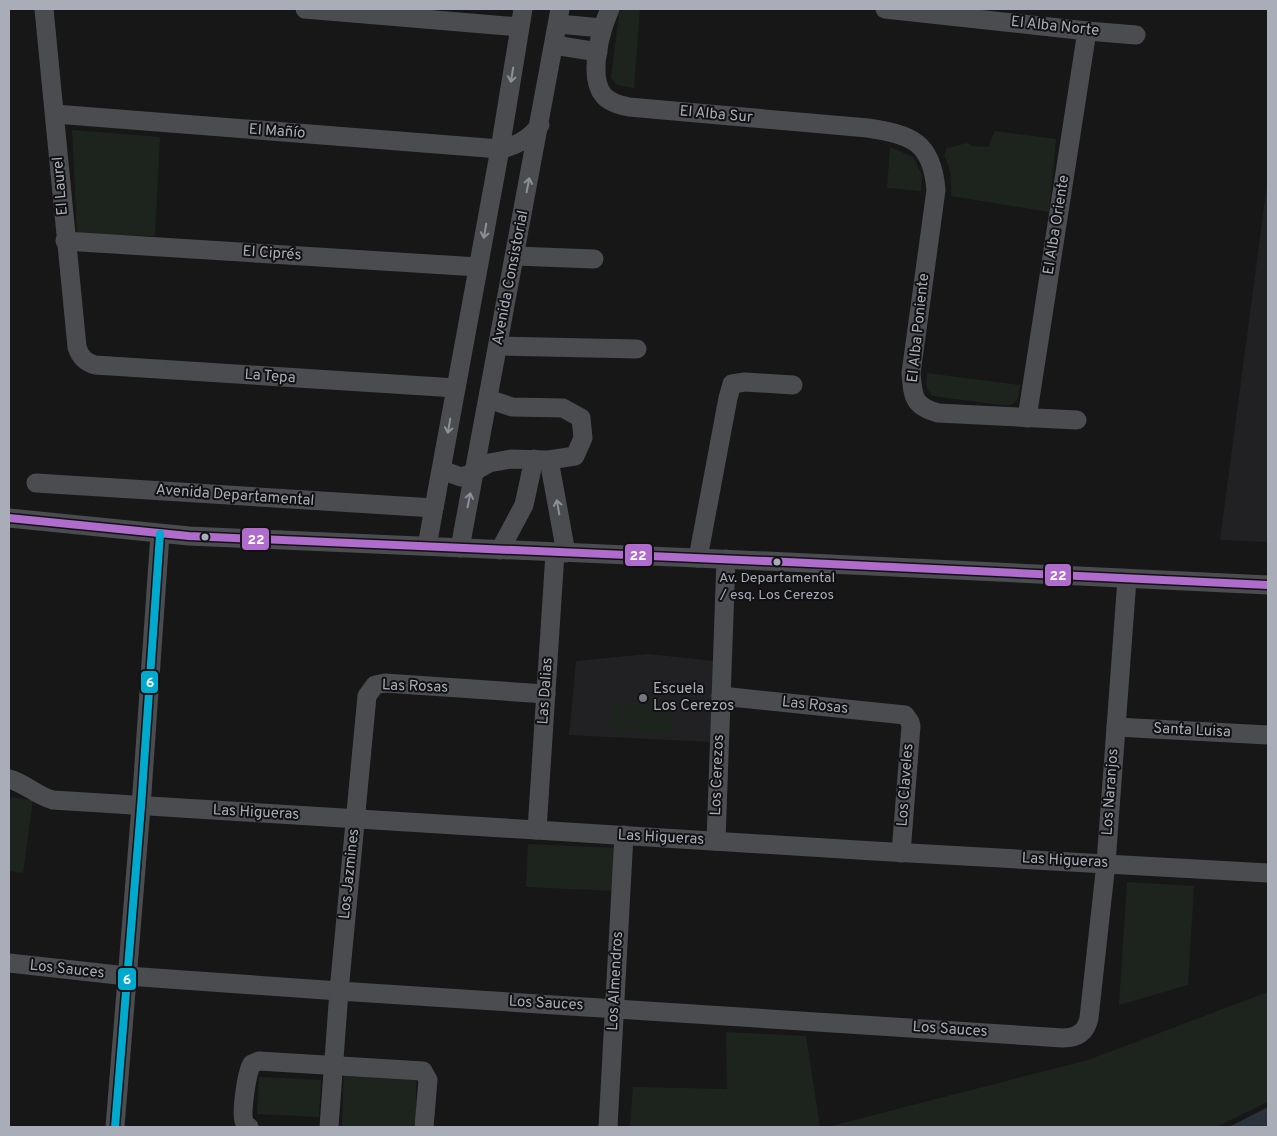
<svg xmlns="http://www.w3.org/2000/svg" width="1277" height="1136" viewBox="0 0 1277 1136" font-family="Overpass,sans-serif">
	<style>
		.built { fill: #212123 }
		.green { fill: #1d241e }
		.water { fill: #2a3239 }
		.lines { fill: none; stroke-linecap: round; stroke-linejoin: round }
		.minor { stroke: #4b4c50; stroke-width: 19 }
		.bus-1-casing { stroke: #111113; stroke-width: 11 }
		.bus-2-casing { stroke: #111113; stroke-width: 11 }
		.bus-1 { stroke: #b06ccc; stroke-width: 8 }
		.bus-2 { stroke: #00a9ce; stroke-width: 8 }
		.oneway { stroke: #8c9099 }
		.bus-dot { fill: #a8adb8; stroke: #111113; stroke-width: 2 }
		.poi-dot { fill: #757880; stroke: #111113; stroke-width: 2 }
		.labels { text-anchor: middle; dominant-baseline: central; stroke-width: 4; stroke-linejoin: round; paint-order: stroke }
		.bus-label { font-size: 14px; fill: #a8adb8; stroke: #111113 }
		.street-label { font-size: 15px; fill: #a8adb8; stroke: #111113 }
		.poi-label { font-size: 15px; fill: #a8adb8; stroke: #111113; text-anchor: start }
		.line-badge { stroke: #111113; stroke-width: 2 }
		.badge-label { font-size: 14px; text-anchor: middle; font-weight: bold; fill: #fff }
	</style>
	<rect width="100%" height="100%" fill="#171717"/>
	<g class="built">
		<path d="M1268,177V542L1220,540Z"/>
		<path d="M648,654L715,661L710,742L569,735L576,661Z"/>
	</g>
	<g class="green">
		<path d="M623,9H640L634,88L617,85L611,78L619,13Z"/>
		<path d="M72,130L160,137L155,236L77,234Z"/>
		<path d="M995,131L1056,139L1049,212L951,196C952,181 951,169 944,155L947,148L967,143L972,146L988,147Z"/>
		<path d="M890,147L913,157L922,175L921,191L887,188Z"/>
		<path d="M927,373L1020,385C1019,395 1019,402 1008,406L933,396C925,389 926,383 927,373Z"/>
		<path d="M612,701L673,703L672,733L611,730Z"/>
		<path d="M9,797L33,800L23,873L9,871Z"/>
		<path d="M528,844L619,848L617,891L526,887Z"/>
		<path d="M1127,882L1194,886L1188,985L1119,1005Z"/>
		<path d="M1268,992V1102L1216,1127H827L1088,1060Z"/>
		<path d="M726,1032L806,1036L820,1127H630L633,1087L727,1089Z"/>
		<path d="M344,1070L416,1074V1121L411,1127H342Z"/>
		<path d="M259,1077L321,1080L319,1117L257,1114Z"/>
	</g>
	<path class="water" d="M1268,1107V1127H1229Z"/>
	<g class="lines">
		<g class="minor">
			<path d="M44,9L77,347C80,357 85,362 95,365L456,388"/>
			<path d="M305,9L519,27"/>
			<path d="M610,9C601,29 587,77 604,96C611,103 620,105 629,107L868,128C911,135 932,141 936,190L911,373C913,397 913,406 938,413L1077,420"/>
			<path d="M885,9L1087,31L1136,35"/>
			<path d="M558,24L602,28"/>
			<path d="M554,45L598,52"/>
			<path d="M55,114L500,149C517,146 529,139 540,125"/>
			<path d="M65,241L478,267"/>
			<path d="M515,256L594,259"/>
			<path d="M498,346L637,349"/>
			<path d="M1027,418L1087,31"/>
			<path d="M549,460L566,553"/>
			<path d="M442,467L447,472L461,477L468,475L489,463L511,459L549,460L575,456L583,438L581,418L563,408L512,407L488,399"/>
			<path d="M36,483L434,508"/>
			<path d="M9,518L189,536L788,562L1268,585"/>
			<path d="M427,546L500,149L523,9"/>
			<path d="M460,548L560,9"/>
			<path d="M500,550L524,505L534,459"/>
			<path d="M698,558L728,398L732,384L745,382L793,385"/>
			<path d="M721,696L905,715L910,722L911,726L901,853"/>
			<path d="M1116,727L1268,735"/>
			<path d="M9,779C25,783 37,796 53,800L874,851L1268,873"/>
			<path d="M537,830L555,553"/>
			<path d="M716,841L726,559"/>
			<path d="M9,963L127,976L339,991L1063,1038C1077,1038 1086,1032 1089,1018L1106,863L1127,579"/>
			<path d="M115,1127L141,807L160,534"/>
			<path d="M249,1127C246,1125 245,1125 244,1121C241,1113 247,1069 252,1064L259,1061L423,1071L428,1080L424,1127"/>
			<path d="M329,1127L339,991L367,696L375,685L385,683L546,694"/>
			<path d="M608,1127L624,835"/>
		</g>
		<defs>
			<path id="bus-1" d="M9,518L189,536L788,562L1268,585"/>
			<path id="bus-2" d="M115,1127L141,807L160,534"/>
		</defs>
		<use href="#bus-1" class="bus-1-casing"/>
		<use href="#bus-2" class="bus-2-casing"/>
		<use href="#bus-1" class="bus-1"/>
		<use href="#bus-2" class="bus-2"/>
	</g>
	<defs><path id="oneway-shaft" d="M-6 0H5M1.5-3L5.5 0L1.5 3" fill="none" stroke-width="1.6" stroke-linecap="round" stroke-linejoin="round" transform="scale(1.25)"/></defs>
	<g class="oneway">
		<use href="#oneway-shaft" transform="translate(512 75) rotate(99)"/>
		<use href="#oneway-shaft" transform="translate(528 185) rotate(-79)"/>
		<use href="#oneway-shaft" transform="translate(485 231) rotate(100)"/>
		<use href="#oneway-shaft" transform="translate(449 426) rotate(100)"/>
		<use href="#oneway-shaft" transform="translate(469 500) rotate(-79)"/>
		<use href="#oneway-shaft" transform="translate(558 507) rotate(-100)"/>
	</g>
	<g class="bus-dot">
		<circle cx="205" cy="537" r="4.5"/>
		<circle cx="777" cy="562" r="4.5"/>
	</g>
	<circle class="poi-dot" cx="643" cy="698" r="5"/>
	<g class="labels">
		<g class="bus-label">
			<text x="777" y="578">Av. Departamental<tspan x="777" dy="17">/ esq. Los Cerezos</tspan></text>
		</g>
		<g class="street-label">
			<text transform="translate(1055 27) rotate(6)">El Alba Norte</text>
			<text transform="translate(716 115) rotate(5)">El Alba Sur</text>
			<text transform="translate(277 132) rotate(4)">El Mañío</text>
			<text transform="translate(61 186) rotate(-95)">El Laurel</text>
			<text transform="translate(1057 225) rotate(-81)">El Alba Oriente</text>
			<text transform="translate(272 254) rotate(4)">El Ciprés</text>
			<text transform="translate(511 278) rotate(-79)">Avenida Consistorial</text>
			<text transform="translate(919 328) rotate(-84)">El Alba Poniente</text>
			<text transform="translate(270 377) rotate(4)">La Tepa</text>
			<text transform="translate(235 496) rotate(4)">Avenida Departamental</text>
			<text transform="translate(415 687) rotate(2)">Las Rosas</text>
			<text transform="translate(546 691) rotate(-86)">Las Dalias</text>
			<text transform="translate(815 706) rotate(6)">Las Rosas</text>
			<text transform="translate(1192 731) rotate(3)">Santa Luisa</text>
			<text transform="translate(718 775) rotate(-88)">Los Cerezos</text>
			<text transform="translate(906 785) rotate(-86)">Los Claveles</text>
			<text transform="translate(1111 792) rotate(-86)">Los Naranjos</text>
			<text transform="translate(256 813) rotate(3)">Las Higueras</text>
			<text transform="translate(661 838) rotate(3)">Las Higueras</text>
			<text transform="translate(1065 861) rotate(3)">Las Higueras</text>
			<text transform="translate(350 874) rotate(-84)">Los Jazmines</text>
			<text transform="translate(67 970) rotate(6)">Los Sauces</text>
			<text transform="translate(616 981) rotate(-87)">Los Almendros</text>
			<text transform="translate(546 1004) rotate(3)">Los Sauces</text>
			<text transform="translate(950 1030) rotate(4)">Los Sauces</text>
		</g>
		<g class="poi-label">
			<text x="653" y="689">Escuela<tspan x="653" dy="17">Los Cerezos</tspan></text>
		</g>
	</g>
	<g class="line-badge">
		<rect x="241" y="527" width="29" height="24" rx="5" fill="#b06ccc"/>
		<rect x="624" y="543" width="29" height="24" rx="5" fill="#b06ccc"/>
		<rect x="1044" y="563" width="28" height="24" rx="5" fill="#b06ccc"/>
		<rect x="140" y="670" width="19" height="24" rx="5" fill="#00a9ce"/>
		<rect x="117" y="967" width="20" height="24" rx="5" fill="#00a9ce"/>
	</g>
	<g class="badge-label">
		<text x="256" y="544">22</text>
		<text x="638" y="560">22</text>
		<text x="1058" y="580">22</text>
		<text x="150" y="687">6</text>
		<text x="127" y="984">6</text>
	</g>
	<rect width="1277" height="1136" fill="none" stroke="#a8adb8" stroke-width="20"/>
</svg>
